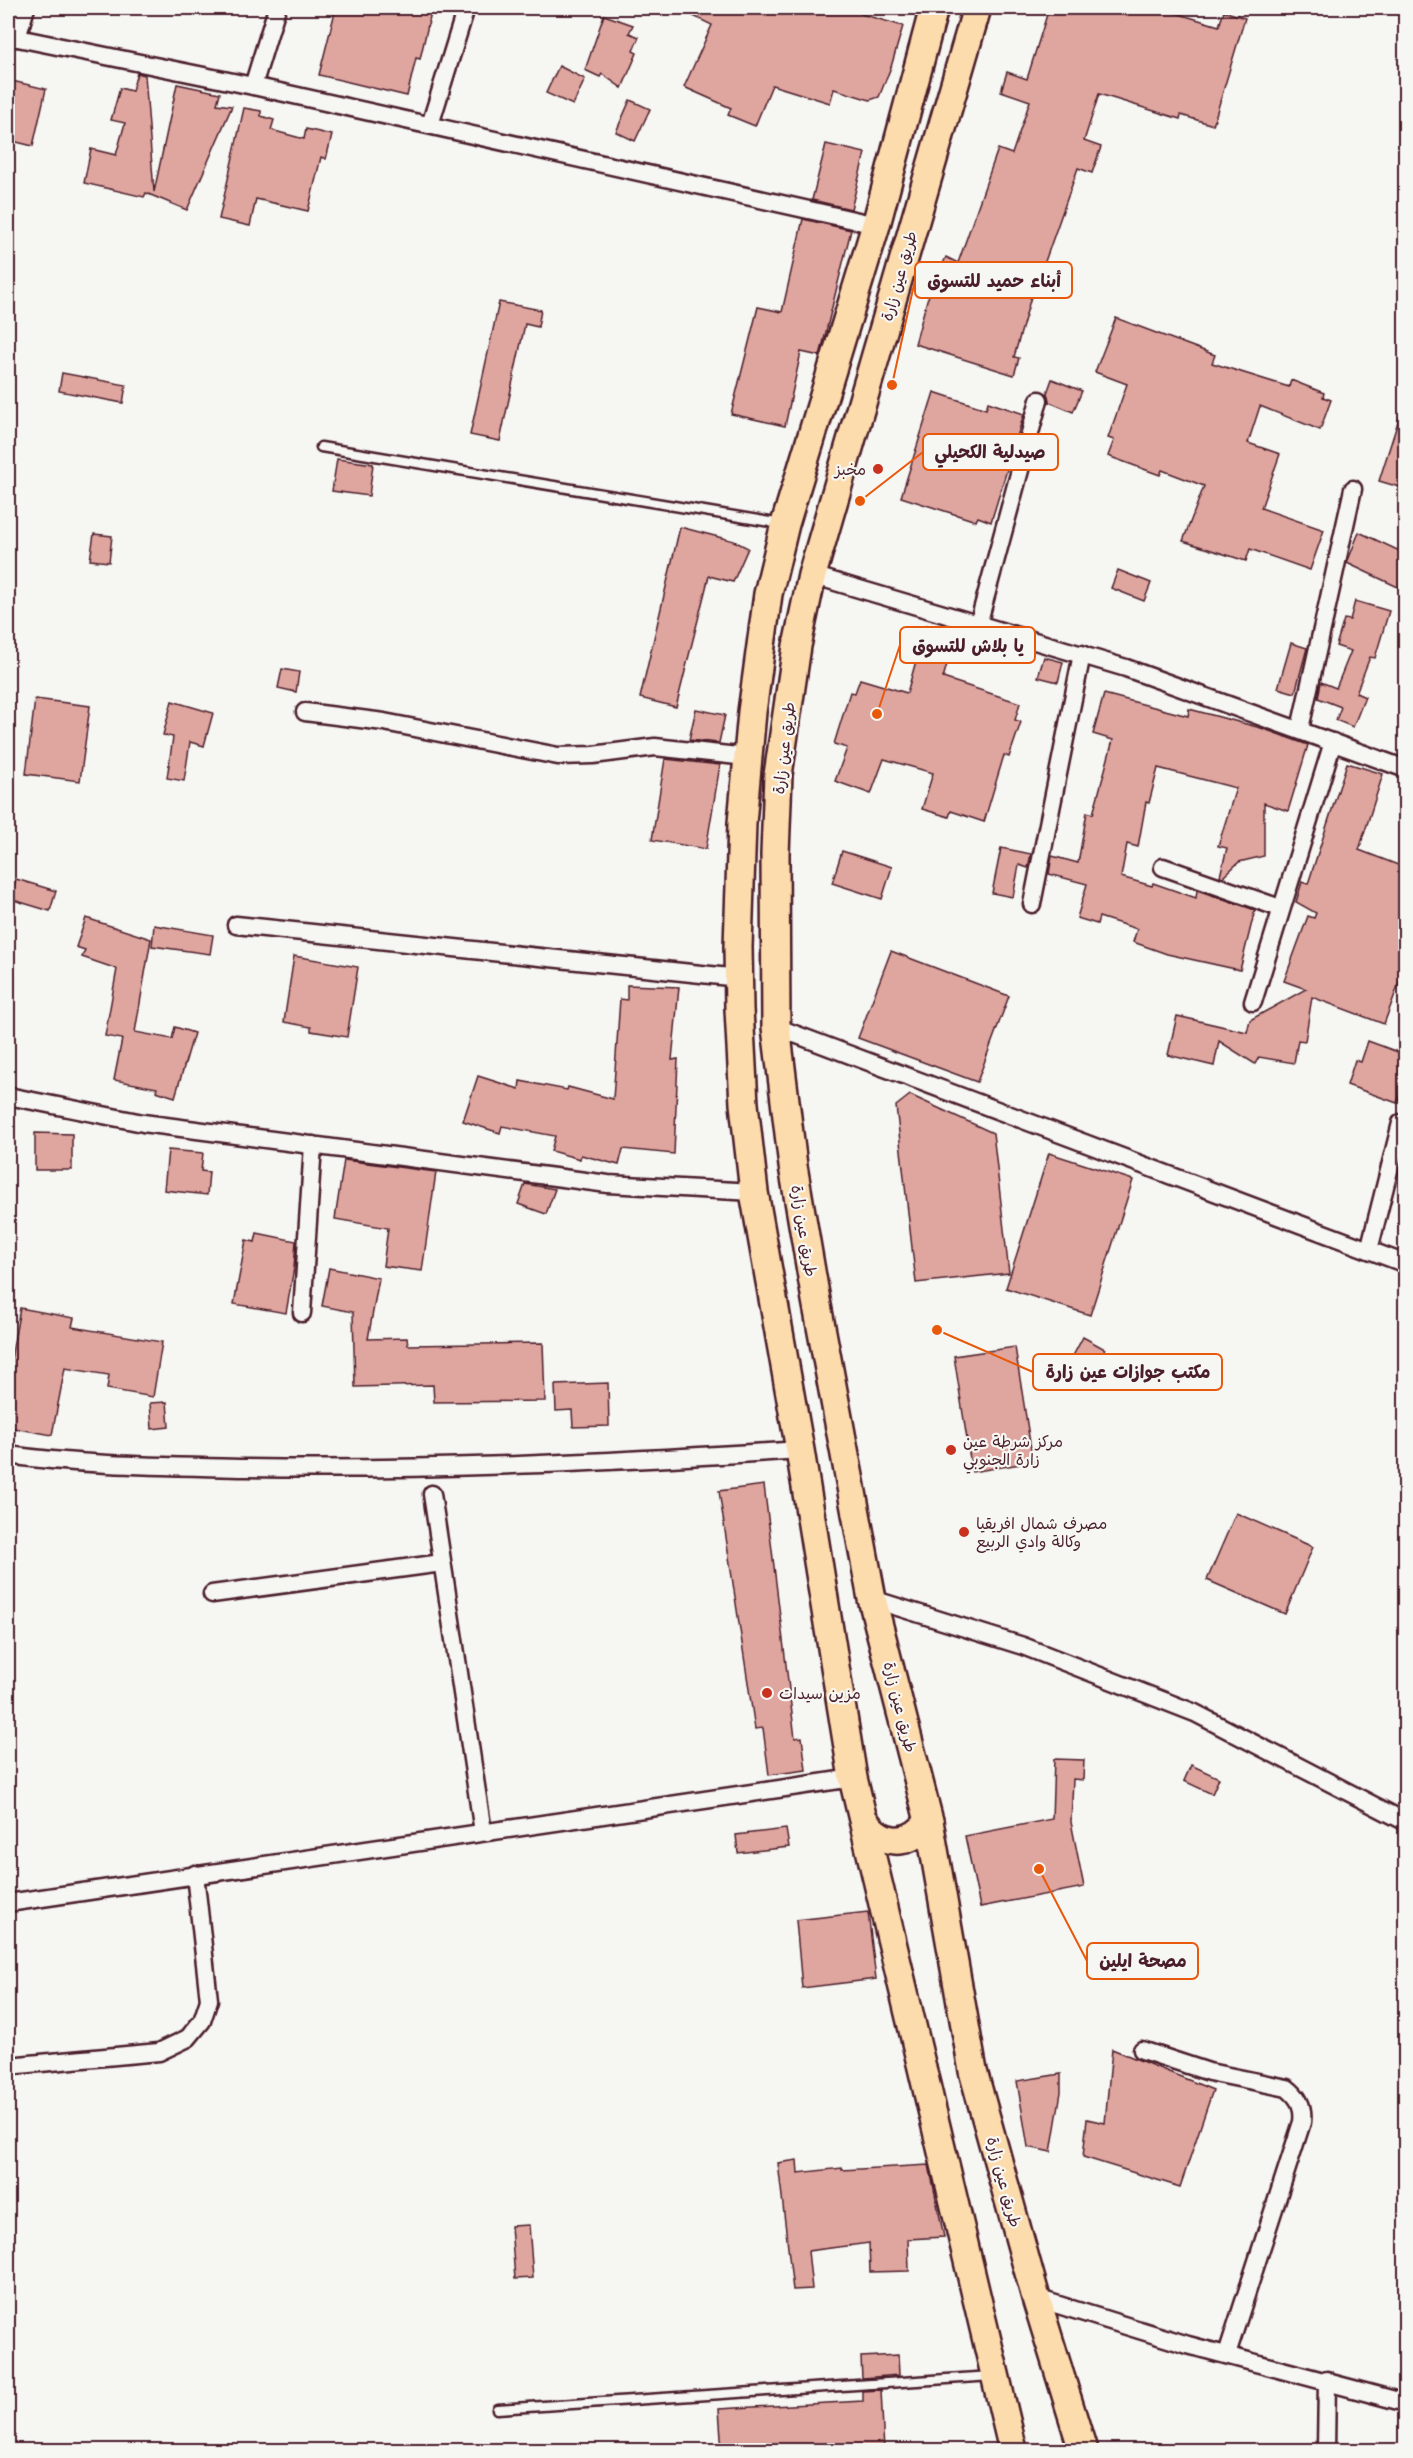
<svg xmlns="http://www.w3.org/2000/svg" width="1413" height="2458" viewBox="0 0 1413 2458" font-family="'Shantell Sans','Playpen Sans Arabic',sans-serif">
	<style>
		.building { fill: #dfa59f; stroke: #4a1f2b; stroke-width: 1.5 }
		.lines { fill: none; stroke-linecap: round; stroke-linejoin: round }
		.service-casing { stroke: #4a1f2b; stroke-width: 13 }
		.minor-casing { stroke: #4a1f2b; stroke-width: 21 }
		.primary-casing { stroke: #4a1f2b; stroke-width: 32 }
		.service { stroke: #f6f6f2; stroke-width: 8 }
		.minor { stroke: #f6f6f2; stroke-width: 16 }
		.primary { stroke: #fcdcac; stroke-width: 27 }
		.poi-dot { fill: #c8321e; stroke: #f6f6f2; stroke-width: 2 }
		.labels { text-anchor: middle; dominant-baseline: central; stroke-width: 4.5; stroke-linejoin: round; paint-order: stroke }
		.street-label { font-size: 16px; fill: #4a1f2b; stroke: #f6f6f2 }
		.poi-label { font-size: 16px; fill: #4a1f2b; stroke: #f6f6f2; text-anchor: start }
		.leader { fill: none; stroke: #e8590c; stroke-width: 2 }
		.callout-dot { fill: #e8590c; stroke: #f6f6f2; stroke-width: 2 }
		.callout { fill: #f6f6f2; stroke: #e8590c; stroke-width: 2 }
		.callout-label { font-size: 18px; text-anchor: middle; font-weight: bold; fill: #4a1f2b }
	</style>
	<rect width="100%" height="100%" fill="#f6f6f2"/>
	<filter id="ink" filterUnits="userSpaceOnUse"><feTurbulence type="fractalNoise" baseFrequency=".0167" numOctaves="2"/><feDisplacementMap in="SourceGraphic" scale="12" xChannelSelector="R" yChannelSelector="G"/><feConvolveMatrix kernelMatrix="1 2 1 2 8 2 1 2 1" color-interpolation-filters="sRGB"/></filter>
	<g filter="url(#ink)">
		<g class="building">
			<path d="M336,8H432L420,59L416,58L407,96L319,75Z"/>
			<path d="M677,8H803L819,14L821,8H863L861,14L903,26L891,67L879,97L870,100L834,89L830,103L772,85L755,126L728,115L731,108L684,87L712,25Z"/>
			<path d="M1049,8H1159L1219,26L1224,11L1245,18L1213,125L1181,115L1180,119L1099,94L1084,141L1101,147L1092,173L1078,168L1036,287L1034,286L1014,357L1019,358L1014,375L915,344L927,300L946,257L958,263L998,149L1012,154L1030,101L1001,91L1007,72L1027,79Z"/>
			<path d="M604,15L633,25L629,33L639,37L633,51L637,53L622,88L602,74L600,77L585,70Z"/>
			<path d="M559,66L585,79L573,105L546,93Z"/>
			<path d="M137,73L145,75L154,192L177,84L220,93L217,104L232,106L187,210L146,193L144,197L84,183L91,149L116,155L125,123L111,120L120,88L132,91Z"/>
			<path d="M8,80L46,89L33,146L8,140Z"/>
			<path d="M630,100L650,109L635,141L616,132Z"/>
			<path d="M244,108L261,111V116L274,120L271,130L304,139L306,129L332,135L326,159L321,157L308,211L256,199L250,226L219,219Z"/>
			<path d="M826,144L865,153L851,209L812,200Z"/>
			<path d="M803,219L851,230L820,356L801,352L785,426L731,414L758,307L782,312Z"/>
			<path d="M499,302L541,310L538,327L525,324L500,441L470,435Z"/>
			<path d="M1116,318L1215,355L1212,363L1289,387L1291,380L1324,393L1323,397L1331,400L1320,430L1260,406L1248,443L1280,454L1261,508L1324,530L1310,570L1250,549L1246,561L1183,541L1204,486L1162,470L1160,475L1108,456L1114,440L1108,438L1127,384L1095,372Z"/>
			<path d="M62,373L126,385L123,403L59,391Z"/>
			<path d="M1052,379L1082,391L1073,412L1049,402L1047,393Z"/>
			<path d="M934,392L986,409L988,402L1024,414L991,522L978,517L976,521L901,497Z"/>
			<path d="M1402,409L1406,410V489L1379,481Z"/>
			<path d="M337,459L373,464L369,496L332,491Z"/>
			<path d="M680,527L734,541L748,548L733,582L709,576L676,707L640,698Z"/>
			<path d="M1359,532L1406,554V576L1400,588L1347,563Z"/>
			<path d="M94,534L112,536L109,562L90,560Z"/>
			<path d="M1118,570L1151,583L1144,601L1111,588Z"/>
			<path d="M1355,601L1389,611L1375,658L1370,657L1356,693L1365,697L1353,727L1336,720L1341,707L1318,698L1321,682L1336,688L1351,651L1336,646L1344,619L1350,620Z"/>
			<path d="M926,625L956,633L943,678L1020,703L1015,720L1021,722L1009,757L1004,755L984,822L951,811L949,817L922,809L933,773L884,759L871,794L835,781L847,748L834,744L850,692L855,693L860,679L907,693Z"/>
			<path d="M1291,643L1307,648L1295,693L1278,688Z"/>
			<path d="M1044,657L1063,662L1058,682L1038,677Z"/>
			<path d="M282,669L299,672L296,692L278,688Z"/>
			<path d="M1104,694L1188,716L1189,709L1261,728L1308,745L1288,811L1264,803V856L1239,862L1223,877L1220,876L1227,848L1218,846L1236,788L1158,768L1149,803L1146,802L1138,847L1127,844L1121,877L1152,886L1153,883L1196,898L1197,890L1255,910L1240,970L1167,954L1133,942L1137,929L1099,917L1097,924L1077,918L1087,884L1049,874L1052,856L1078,863L1087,812L1093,814L1113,740L1093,734Z"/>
			<path d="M35,699L90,706L80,781L26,774Z"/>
			<path d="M172,701L213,713L204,746L190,742L184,781L167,778L173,737L163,735Z"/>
			<path d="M696,709L725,715L719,743L689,740Z"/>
			<path d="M665,759L720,765L706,849L652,840Z"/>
			<path d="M1347,763L1383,774L1359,850L1406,868V964L1384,1024L1312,997L1305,1041L1298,1040L1294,1063L1259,1057L1255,1064L1219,1041L1214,1066L1168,1055L1177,1016L1247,1032L1250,1020L1306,989L1284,981L1308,916L1314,918L1316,913L1296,902L1302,882L1308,884Z"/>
			<path d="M1001,848L1031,854L1028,868L1019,865L1013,897L992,893Z"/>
			<path d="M842,851L892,867L882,899L832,883Z"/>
			<path d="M16,879L56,891L50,911L10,899Z"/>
			<path d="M86,918L151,939L135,1032L172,1039L175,1027L194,1033L175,1097L156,1091L157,1088L114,1080L122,1039L105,1036L117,969L82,957L85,950L76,947Z"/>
			<path d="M154,925L213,935L210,954L152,946Z"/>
			<path d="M891,951L1009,996L977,1082L858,1038Z"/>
			<path d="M294,956L358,967L347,1037L311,1031V1027L284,1022Z"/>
			<path d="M627,985L679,987L672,1060L678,1059L674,1154L623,1149L619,1165L581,1155L580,1159L551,1151L555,1136L502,1126L500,1133L463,1121L478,1076L519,1089L520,1081L567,1090L568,1087L613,1099L620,999L627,1000Z"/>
			<path d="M1368,1041L1406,1055V1078L1397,1103L1347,1085L1355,1060L1361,1062Z"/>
			<path d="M910,1095L993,1133L1009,1273L916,1283L896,1106Z"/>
			<path d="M35,1133L72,1134V1170H35Z"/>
			<path d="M168,1150L203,1153L201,1171L209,1172L207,1195L164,1190Z"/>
			<path d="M1049,1153L1133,1180L1090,1315L1006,1288Z"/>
			<path d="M344,1160L436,1172L422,1271L383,1266L388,1228L335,1219Z"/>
			<path d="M525,1184L555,1189L546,1214L518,1204Z"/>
			<path d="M257,1233L296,1241L294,1268L286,1313L234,1304L246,1240L255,1242Z"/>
			<path d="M329,1268L379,1278L368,1339L407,1338L408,1345L543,1343L545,1401L434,1402L433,1385L355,1387L353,1312L322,1306Z"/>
			<path d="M20,1308L74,1318L72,1327L162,1342L153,1397L107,1389L109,1375L65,1368L52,1435L8,1427V1376Z"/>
			<path d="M1083,1337L1105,1349L1096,1367L1073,1356Z"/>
			<path d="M1015,1347L1033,1462L972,1472L954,1356Z"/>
			<path d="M608,1383L609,1426L573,1427L572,1410L556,1411L555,1385Z"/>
			<path d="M167,1402L169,1427L152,1429L150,1403Z"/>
			<path d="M764,1485L795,1738L802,1737L806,1770L769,1775L763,1728L755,1729L719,1491Z"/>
			<path d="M1236,1513L1313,1547L1285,1614L1207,1580Z"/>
			<path d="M1054,1759L1084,1760L1083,1780L1073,1779L1071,1822L1084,1887L980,1907L965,1836L1052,1819Z"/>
			<path d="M1191,1765L1219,1778L1212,1794L1184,1781Z"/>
			<path d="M786,1829L789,1847L738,1853L736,1835Z"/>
			<path d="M868,1912L876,1979L802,1988L796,1920Z"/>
			<path d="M1112,2049L1213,2090L1180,2187L1083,2157L1087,2119L1105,2123Z"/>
			<path d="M1061,2074V2092L1051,2152L1028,2147L1017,2081Z"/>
			<path d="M797,2160L798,2173L842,2168V2170L929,2165L944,2237L908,2239L909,2271L870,2272L869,2243L808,2251L812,2289L793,2290L778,2163Z"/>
			<path d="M529,2225L533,2278L515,2279L511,2226Z"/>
			<path d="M898,2355L899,2375L862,2378L861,2357Z"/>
			<path d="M881,2390L884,2451H722L719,2409L863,2401V2391Z"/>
		</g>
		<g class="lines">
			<defs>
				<g id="service">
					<path d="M321,447L782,524"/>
					<path d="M497,2409L992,2376"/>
				</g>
				<g id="minor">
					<path d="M8,36L253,86L876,225"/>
					<path d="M17,38L26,8"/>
					<path d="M253,86L277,8"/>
					<path d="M430,125L466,8"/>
					<path d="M812,575L1126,668L1406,769"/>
					<path d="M978,625L1039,400"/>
					<path d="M305,712L384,722L558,756L593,755L655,747L747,757"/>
					<path d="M1300,729L1353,489"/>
					<path d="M1163,867L1280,908"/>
					<path d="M1032,904L1082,654"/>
					<path d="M236,925L739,978"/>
					<path d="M1253,1002L1333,742"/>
					<path d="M776,1027L1406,1264"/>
					<path d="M8,1096L143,1123L608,1184L754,1192"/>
					<path d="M1369,1250L1401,1123"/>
					<path d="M302,1313L313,1145"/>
					<path d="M8,1455C86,1466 168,1466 247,1468C432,1471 616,1462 800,1450"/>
					<path d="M432,1494L483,1832"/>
					<path d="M212,1594L442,1563"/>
					<path d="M872,1599L1023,1646L1195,1713L1406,1822"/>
					<path d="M8,1903L853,1778"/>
					<path d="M1142,2050L1209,2072L1287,2088C1299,2097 1304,2107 1302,2122L1227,2354"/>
					<path d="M8,2066L159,2052L188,2038L202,2021L209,2000L195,1874"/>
					<path d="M1036,2298L1188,2345L1406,2403"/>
					<path d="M1326,2450L1327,2380"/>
				</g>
				<g id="primary">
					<path d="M934,8L876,225L785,524L768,594L752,712L742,823L738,947L739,1009L744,1104L754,1192L800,1450L853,1778L1013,2450"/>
					<path d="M977,8L812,575L797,646L778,775L775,854L776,1027L793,1166L816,1300L872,1599L929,1821L973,2071L1036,2298L1083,2450"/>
					<path d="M863,1818C880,1846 910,1848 929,1821"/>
				</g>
			</defs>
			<use href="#service" class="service-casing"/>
			<use href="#minor" class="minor-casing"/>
			<use href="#primary" class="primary-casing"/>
			<use href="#service" class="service"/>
			<use href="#minor" class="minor"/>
			<use href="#primary" class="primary"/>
		</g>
	</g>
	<g class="poi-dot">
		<circle cx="878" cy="469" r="6"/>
		<circle cx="951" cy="1450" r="6"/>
		<circle cx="964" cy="1532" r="6"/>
		<circle cx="767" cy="1693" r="6"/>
	</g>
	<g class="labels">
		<g class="street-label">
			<text transform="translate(899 276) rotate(-74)">طريق عين زارة</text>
			<text transform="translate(784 748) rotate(-83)">طريق عين زارة</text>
			<text transform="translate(804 1231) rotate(81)">طريق عين زارة</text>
			<text transform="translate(900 1707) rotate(76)">طريق عين زارة</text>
			<text transform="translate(1004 2182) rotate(75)">طريق عين زارة</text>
		</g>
		<g class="poi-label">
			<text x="866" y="469" text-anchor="end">مخبز</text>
			<text x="963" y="1441">مركز شرطة عين<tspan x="963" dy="18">زارة الجنوبي</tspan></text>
			<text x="976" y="1523">مصرف شمال افريقيا<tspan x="976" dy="18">وكالة وادي الربيع</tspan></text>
			<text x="779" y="1693">مزين سيدات</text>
		</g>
	</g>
	<path class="leader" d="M892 385L915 280M860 501L923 452M877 714L900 645M937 1330L1033 1372M1039 1869L1087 1961"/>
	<g class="callout-dot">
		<circle cx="892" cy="385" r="6"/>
		<circle cx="860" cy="501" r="6"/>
		<circle cx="877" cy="714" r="6"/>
		<circle cx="937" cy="1330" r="6"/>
		<circle cx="1039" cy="1869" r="6"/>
	</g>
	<g class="callout">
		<rect x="915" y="262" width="157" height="36" rx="6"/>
		<rect x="923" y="434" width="135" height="36" rx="6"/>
		<rect x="900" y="627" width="135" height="36" rx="6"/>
		<rect x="1033" y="1354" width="189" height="36" rx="6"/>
		<rect x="1087" y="1943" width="111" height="36" rx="6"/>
	</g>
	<g class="callout-label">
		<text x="994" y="287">أبناء حميد للتسوق</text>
		<text x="990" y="458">صيدلية الكحيلي</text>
		<text x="968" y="652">يا بلاش للتسوق</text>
		<text x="1128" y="1378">مكتب جوازات عين زارة</text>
		<text x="1143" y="1967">مصحة ايلين</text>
	</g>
	<rect width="1413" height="2458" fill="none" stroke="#f6f6f2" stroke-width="30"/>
	<rect x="15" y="15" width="1383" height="2428" fill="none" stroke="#4a1f2b" stroke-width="2" filter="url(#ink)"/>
</svg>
